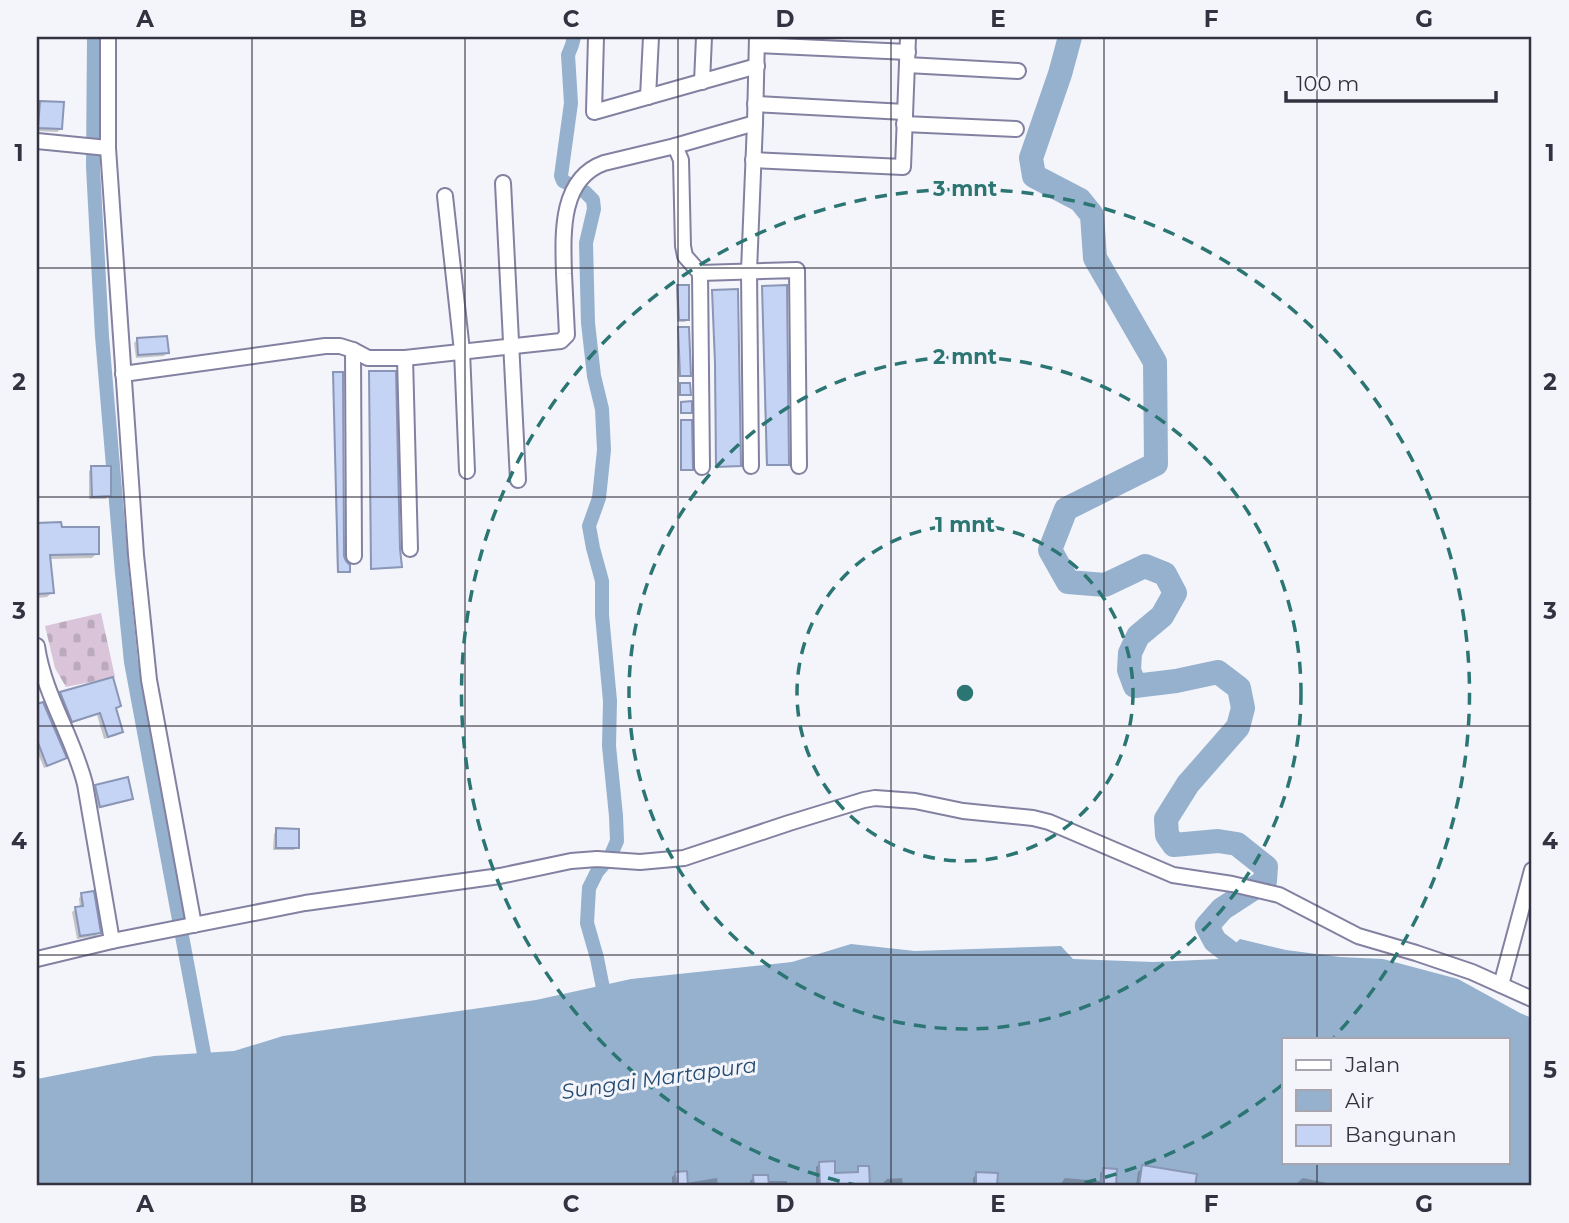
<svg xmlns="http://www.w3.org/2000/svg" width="1569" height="1223" viewBox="0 0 1569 1223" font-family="Montserrat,sans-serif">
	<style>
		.cemetery { fill: url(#cemetery-stones) }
		.water { fill: #96b1cd; fill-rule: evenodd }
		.shadow { fill: #0003 }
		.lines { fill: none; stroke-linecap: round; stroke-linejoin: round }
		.canal { stroke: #96b1cd; stroke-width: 14 }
		.river { stroke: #96b1cd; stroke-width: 24 }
		.building { fill: #c5d3f5; stroke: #8a96b5; stroke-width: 2 }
		.minor-casing { stroke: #8381a1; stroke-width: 18 }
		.minor { stroke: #fff; stroke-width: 14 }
		.grid { fill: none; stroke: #333240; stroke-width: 2; stroke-opacity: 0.55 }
		.ring { fill: none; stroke: #2b7573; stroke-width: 3.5; stroke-dasharray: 12 9 }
		.labels { text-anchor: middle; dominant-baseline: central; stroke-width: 6; stroke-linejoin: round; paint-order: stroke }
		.water-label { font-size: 21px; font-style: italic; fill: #244c73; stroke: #f4f4fb }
		.centre { fill: #2b7573; stroke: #f4f4fb; stroke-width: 3.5 }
		.ring-label { font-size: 21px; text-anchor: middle; font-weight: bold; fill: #2b7573; stroke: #f4f4fb; stroke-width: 6; stroke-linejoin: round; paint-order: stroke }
		.neatline { fill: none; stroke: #333240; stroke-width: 2.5 }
		.grid-label { font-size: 23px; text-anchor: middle; font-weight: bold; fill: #333240 }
	</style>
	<defs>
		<pattern id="cemetery-stones" width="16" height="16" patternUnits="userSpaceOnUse" patternTransform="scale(1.75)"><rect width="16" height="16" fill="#d9c4da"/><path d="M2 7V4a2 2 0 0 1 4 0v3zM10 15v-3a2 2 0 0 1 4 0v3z" fill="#bba9bc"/></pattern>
	</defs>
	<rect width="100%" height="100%" fill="#f4f4fb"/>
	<path class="cemetery" d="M101,613L115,677L66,687L55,668L45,626Z"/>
	<path class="water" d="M1240,939L1286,950L1340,957L1383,959L1458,979L1520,1013L1532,1018V1186H37V1079L154,1056L234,1051L283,1036L536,1000L631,979L792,962L851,944L915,951L1061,946L1073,959L1153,962L1219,959ZM1284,1039H1508V1162H1284Z"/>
	<g class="shadow">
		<path d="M40,103L61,129L57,132L37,131V106Z"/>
		<path d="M678,287L688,319L685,322H677L676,289Z"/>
		<path d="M762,288L788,464L786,465L766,466Z"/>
		<path d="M713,291L739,466L738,467H716Z"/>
		<path d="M138,339L167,352L164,356L136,358L134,343Z"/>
		<path d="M370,372L400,567L399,568L371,569Z"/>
		<path d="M333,374L343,556L348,571L347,572H337Z"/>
		<path d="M681,422L691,470L690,471L681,470Z"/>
		<path d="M92,468L109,495L106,499H89V471Z"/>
		<path d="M60,524V529L97,553L92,558L49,559L52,592L47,597L37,598V525Z"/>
		<path d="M61,694L119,706L116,709L121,731L118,735L104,739L97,715L69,724L58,697Z"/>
		<path d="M42,704L65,758L61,761L44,768L37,751V706Z"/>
		<path d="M96,787L131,798L128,801L97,809L93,790Z"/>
		<path d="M277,830L297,847L294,850H273L274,834Z"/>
		<path d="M82,895L99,932L96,936L77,939L72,912L76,909L80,908L79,898Z"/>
		<path d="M820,1163L833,1174H855L859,1168L868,1167V1186H750V1181L754,1177L767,1181H787V1186L816,1185V1167Z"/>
		<path d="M1143,1167L1195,1176L1193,1186H1136L1138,1172Z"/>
		<path d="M1104,1170H1115L1114,1186H1062V1182L1065,1178L1100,1181V1173Z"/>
		<path d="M676,1173L686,1183L717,1178L718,1186H660L663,1184L672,1183V1177Z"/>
		<path d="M977,1174H996V1186H973V1178Z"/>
		<path d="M902,1178L903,1185L927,1184V1186H884V1182L887,1179Z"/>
		<path d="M1303,1178L1327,1183V1184L1333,1186H1297L1298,1182Z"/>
		<path d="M1255,1183L1276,1186H1252Z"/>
	</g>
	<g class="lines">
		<g class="canal">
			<path d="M94,37L93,167L102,336L122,573L131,662L207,1070"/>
			<path d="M574,37L572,45L568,55L571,103L561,176L563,181L585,192L593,200L594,209L586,243L588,323L594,376L602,409L604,450L599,498L589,526L593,548L602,581V615L610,701L609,746L616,816L617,841L610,857L597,872L589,888L587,923L597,958L606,1003"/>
		</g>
		<path class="river" d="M1070,37L1060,74L1031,158L1034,176L1080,200L1092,215L1095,258L1155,362L1156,464L1066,509L1050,550L1068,582L1105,585L1145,566L1165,574L1175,593L1162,616L1138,636L1130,653L1129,670L1135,686L1176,681L1218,672L1239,688L1243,708L1238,727L1188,784L1166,819L1167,835L1174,845L1218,841L1237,844L1266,867L1265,881L1222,909L1207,926L1215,941L1237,958L1238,979"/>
	</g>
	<g class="building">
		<path d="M40,101L64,102L62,129L38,128Z"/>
		<path d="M677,285H689V320H679Z"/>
		<path d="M787,285L789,465H767L762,286Z"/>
		<path d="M738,289L741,466L716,467L715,363L712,290Z"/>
		<path d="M678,327H689L691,376H680Z"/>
		<path d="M167,336L169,353L138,355L137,338Z"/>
		<path d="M369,371H396L400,549L402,567L371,569Z"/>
		<path d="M333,372H343L344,556L346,561L350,565V572H338Z"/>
		<path d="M680,383H690L691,395H680Z"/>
		<path d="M692,401V413H681V402Z"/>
		<path d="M681,420H692L693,470H681Z"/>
		<path d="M91,466H111V496L92,497Z"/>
		<path d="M61,522L62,527H99V554L50,555L54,593L37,594V523Z"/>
		<path d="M113,677L121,706L116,708L123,732L108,737L100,713L72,722L60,692Z"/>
		<path d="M43,702L67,758L47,766L37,740V704Z"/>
		<path d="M128,777L133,799L100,807L95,785Z"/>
		<path d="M276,828L299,829V848H276Z"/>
		<path d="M94,891L101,933L80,936L75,907L83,906L81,893Z"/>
		<path d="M835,1161V1173L858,1172V1166H869L870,1186H820L819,1162Z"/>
		<path d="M1142,1165L1197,1174L1195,1186H1139Z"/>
		<path d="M1103,1168L1117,1169L1116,1186H1102Z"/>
		<path d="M687,1171L688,1186H677L675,1172Z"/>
		<path d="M976,1172L998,1173L997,1186H976Z"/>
		<path d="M753,1175H768L769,1186H754Z"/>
	</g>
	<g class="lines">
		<defs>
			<g id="minor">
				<path d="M108,37V148L136,555L149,680L194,925"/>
				<path d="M596,37L594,112L757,66"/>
				<path d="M757,45L908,52"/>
				<path d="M907,65L1018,71"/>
				<path d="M702,82L704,37"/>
				<path d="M648,97L651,37"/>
				<path d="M755,104L905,112"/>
				<path d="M904,124L1016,129"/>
				<path d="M37,141L108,148"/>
				<path d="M675,146L681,160L683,246L685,256L700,273L702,467"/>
				<path d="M753,160L903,167L908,37"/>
				<path d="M503,183L518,480"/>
				<path d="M445,196L462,351L467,471"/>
				<path d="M700,273L797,270L799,466"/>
				<path d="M353,350L354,556"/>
				<path d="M405,358L410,549"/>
				<path d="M123,374L325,346H340L353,350L368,358H405L561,341L567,335C566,315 565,294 564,274C563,236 559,179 604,163L675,146L755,123L757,37"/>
				<path d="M751,466L749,271L755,123"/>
				<path d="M37,646C44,695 73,736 85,784L112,941"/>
				<path d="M37,959L112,941L305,903L500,876L571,861L597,859L640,862L684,858L789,823L864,800L875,798L915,801L963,811L1033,818L1049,822L1173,875L1232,884L1279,895L1358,936L1416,953L1472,972L1532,999"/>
				<path d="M1501,985L1532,870"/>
			</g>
		</defs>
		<use href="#minor" class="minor-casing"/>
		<use href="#minor" class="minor"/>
	</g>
	<path class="grid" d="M252,37V1186M465,37V1186M678,37V1186M891,37V1186M1104,37V1186M1317,37V1039M37,268H1532M37,497H1532M37,726H1532M37,955H1532M1317,1162V1186"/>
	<g class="ring">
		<circle cx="965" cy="693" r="168"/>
		<circle cx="965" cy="693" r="336"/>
		<path d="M1282 1085A504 504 0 0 1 1070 1186M860 1186A504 504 0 1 1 1334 1037"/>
	</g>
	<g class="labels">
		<g class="water-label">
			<text transform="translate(659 1078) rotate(-8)">Sungai Martapura</text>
		</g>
	</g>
	<circle cx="965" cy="693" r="10" class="centre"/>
	<g class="ring-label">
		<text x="965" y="196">3 mnt</text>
		<text x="965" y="364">2 mnt</text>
		<text x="965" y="532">1 mnt</text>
	</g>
	<rect width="1569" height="1223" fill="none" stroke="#f4f4fb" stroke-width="77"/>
	<rect x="1282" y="1038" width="228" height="126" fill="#f4f4fb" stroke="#a7a6b0" stroke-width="2"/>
	<rect x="1296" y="1060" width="35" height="10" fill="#ffffff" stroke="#a7a6b0" stroke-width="2"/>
	<text x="1345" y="1072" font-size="21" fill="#333240">Jalan</text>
	<rect x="1296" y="1090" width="35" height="21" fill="#96b1cd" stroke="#a7a6b0" stroke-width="2"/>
	<text x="1345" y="1108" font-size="21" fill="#333240">Air</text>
	<rect x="1296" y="1125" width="35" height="21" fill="#c5d3f5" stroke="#a7a6b0" stroke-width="2"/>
	<text x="1345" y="1142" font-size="21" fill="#333240">Bangunan</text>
	<path d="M1286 91v10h210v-10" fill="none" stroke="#333240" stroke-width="3.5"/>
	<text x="1296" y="91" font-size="21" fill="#333240" stroke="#f4f4fb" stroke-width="5" paint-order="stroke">100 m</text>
	<rect x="38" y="38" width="1492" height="1146" class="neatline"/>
	<g class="grid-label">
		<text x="145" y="27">A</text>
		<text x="358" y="27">B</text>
		<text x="571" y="27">C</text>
		<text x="785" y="27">D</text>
		<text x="998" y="27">E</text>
		<text x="1211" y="27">F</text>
		<text x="1424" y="27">G</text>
		<text x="19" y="161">1</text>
		<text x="1550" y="161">1</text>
		<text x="19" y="390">2</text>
		<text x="1550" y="390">2</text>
		<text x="19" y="619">3</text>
		<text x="1550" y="619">3</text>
		<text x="19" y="849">4</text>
		<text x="1550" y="849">4</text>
		<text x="19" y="1078">5</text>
		<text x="1550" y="1078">5</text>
		<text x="145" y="1212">A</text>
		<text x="358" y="1212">B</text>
		<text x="571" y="1212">C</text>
		<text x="785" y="1212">D</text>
		<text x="998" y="1212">E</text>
		<text x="1211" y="1212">F</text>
		<text x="1424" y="1212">G</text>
	</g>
</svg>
